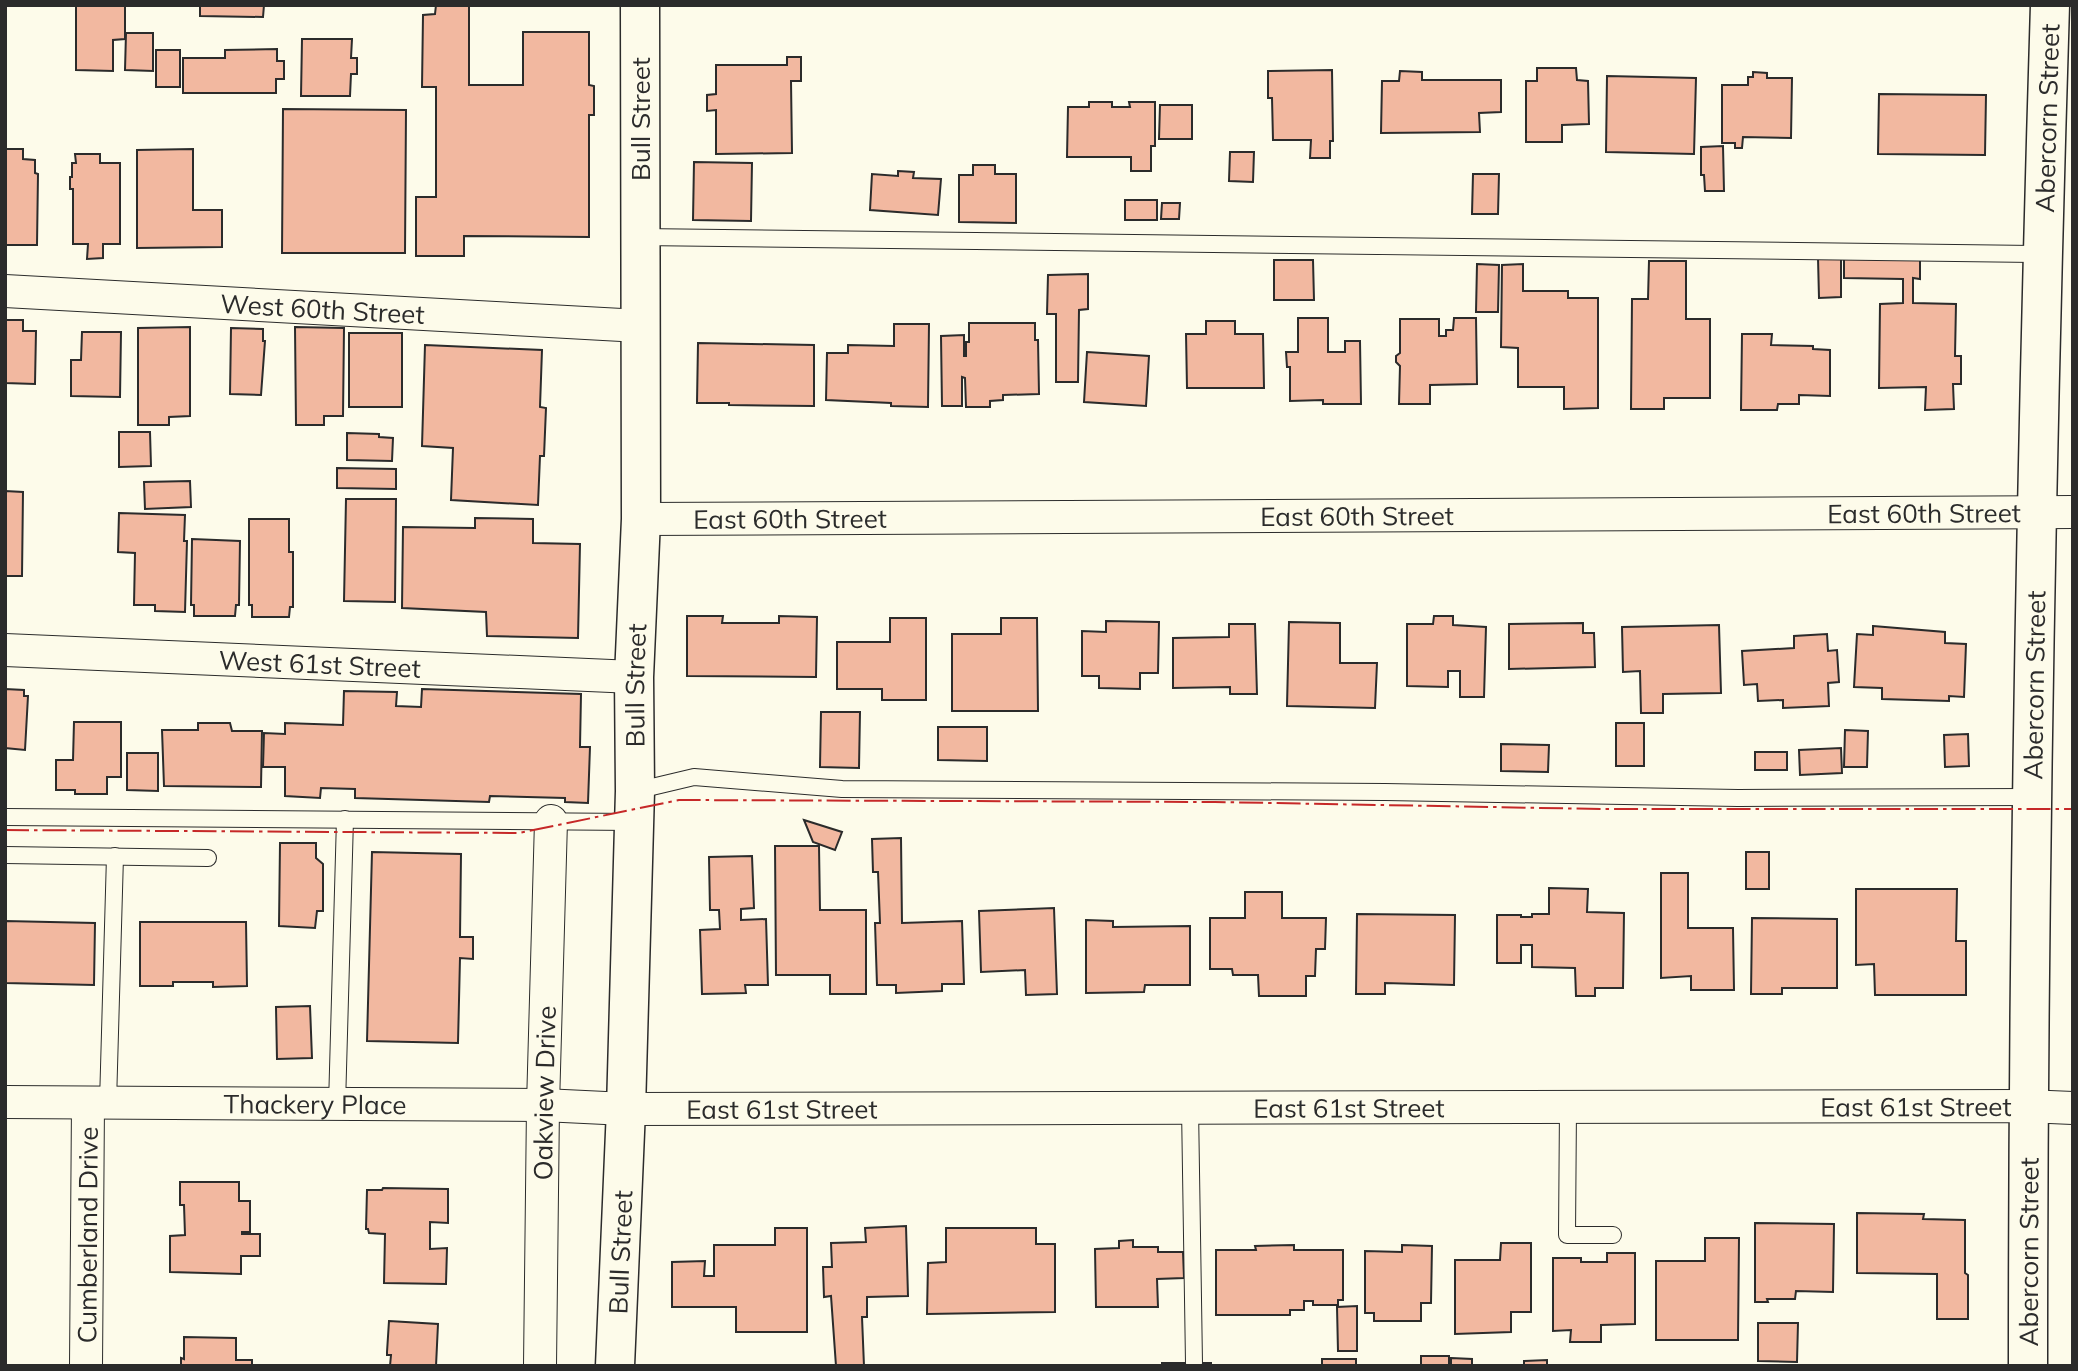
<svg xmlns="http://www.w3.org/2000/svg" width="2078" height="1371" viewBox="0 0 2078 1371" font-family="Mulish,sans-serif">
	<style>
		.building { fill: #f2b8a0; stroke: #2b2b2b; stroke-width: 2 }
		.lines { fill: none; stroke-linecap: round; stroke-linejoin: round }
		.lane-casing { stroke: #2b2b2b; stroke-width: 18 }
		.street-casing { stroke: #2b2b2b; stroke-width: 34 }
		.secondary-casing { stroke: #2b2b2b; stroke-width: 41 }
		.primary-casing { stroke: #2b2b2b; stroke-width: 41 }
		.lane { stroke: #fdfbea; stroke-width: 16 }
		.street { stroke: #fdfbea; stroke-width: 32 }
		.secondary { stroke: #fdfbea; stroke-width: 38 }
		.primary { stroke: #fdfbea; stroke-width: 38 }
		.power { stroke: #c62828; stroke-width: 2; stroke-dasharray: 24 5 3.5 5; stroke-linecap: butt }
		.labels { text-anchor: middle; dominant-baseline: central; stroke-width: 5; stroke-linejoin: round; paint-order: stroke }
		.street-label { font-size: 26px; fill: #2b2b2b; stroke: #fdfbea }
	</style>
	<rect width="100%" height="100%" fill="#fdfbea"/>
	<g class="building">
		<path d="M76,5H125V39L113,40V71L76,70Z"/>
		<path d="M200,5H264L263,17L200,16Z"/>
		<path d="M436,5H469V85H523V32H589V85L594,86V115H589V237L464,236V256H416V197H436V87H422L423,15L435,14Z"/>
		<path d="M126,33H153V71L125,70Z"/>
		<path d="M302,39H352L351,58H357V74H351L350,96H301Z"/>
		<path d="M277,49V61H284V79H276V93H183V58H225V50Z"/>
		<rect x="156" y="50" width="24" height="37"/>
		<path d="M787,57H801V81H791L792,153L716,154V110L707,111V95L716,94V65H787Z"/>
		<path d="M1537,68H1576L1577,80L1588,81L1589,124L1562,125V142H1526V81H1537Z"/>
		<path d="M1332,70L1333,141H1330V158H1310L1311,140H1273L1272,98H1268V71Z"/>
		<path d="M1400,71L1422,72V80H1501V112L1479,113L1480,132L1381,133L1382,81H1399Z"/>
		<path d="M1753,72L1767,73V78H1792L1791,138L1743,137L1742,148H1735V143H1722V85H1748V77H1753Z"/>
		<path d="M1607,76L1696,78L1694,154L1606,152Z"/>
		<path d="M1879,94L1986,95L1985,155L1878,154Z"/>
		<path d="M1089,102H1112V107H1130L1129,102H1155V146H1151V171H1131V157H1067L1068,107H1089Z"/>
		<path d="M1160,105H1192V139H1159Z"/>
		<path d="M283,109L406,110L405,253H282Z"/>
		<path d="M1723,146L1724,191H1705L1704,175H1701V147Z"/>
		<path d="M5,149H23V159L35,160V173L38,174L37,245H5Z"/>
		<path d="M193,149V210H222V247L137,248V150Z"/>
		<path d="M1230,152H1254L1253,182L1229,181Z"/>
		<path d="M75,154H100V163H120V244H103V258L87,259L88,244H73V189H70V177H72V163H76Z"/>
		<path d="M694,162L752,163L751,221L693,220Z"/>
		<path d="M973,165H995V174H1016V223L959,222V175H973Z"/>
		<path d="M898,171L914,172L913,178L941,179L938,215L870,210L872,174L898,176Z"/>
		<path d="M1473,174H1499L1498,214H1472Z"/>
		<rect x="1125" y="200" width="32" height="20"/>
		<path d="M1162,203H1180L1179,219H1161Z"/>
		<path d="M1818,258H1841V297L1819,298Z"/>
		<path d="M1844,258L1920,259V279L1913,278V303L1956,304L1955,356H1961V384H1953L1954,409L1925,410L1926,387L1879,388L1880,304L1903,303V279L1844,278Z"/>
		<path d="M1274,260H1313L1314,300H1274Z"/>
		<path d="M1649,261H1686V319H1710V398H1664V409H1631L1632,299H1648Z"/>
		<path d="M1477,264L1499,265L1498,312H1476Z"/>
		<path d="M1523,264V291H1568V298H1598V408L1564,409V387H1518V348L1501,347L1502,265Z"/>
		<path d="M1088,274V309L1079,310L1078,382H1056V314H1047L1048,275Z"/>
		<path d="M1298,318H1328V352H1345V341H1360L1361,404H1323V400L1290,401V367H1287L1286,352H1298Z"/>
		<path d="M1454,318H1476L1477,384L1430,385V404H1399L1400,366L1396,362V356L1400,353V319H1439V336H1446V330H1453Z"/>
		<path d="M5,320H23V331H36L35,384L5,383Z"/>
		<path d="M1206,321H1235V334H1263L1264,388H1187L1186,334H1206Z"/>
		<path d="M969,323H1035V340H1038L1039,394L1003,395V400L990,401V407H966L965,378L962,377V406H942L941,336L964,335V356H966V342H969Z"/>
		<path d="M894,324H929L928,407L891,406V403L826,400L827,353H848V345L894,346Z"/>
		<path d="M190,327V416L169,417V425H138V328Z"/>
		<path d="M295,327L344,328L343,416H324V425H296Z"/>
		<path d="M231,328L263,329V341H265L261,395L230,394Z"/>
		<path d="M82,332H121L120,397L71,396V360H81Z"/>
		<rect x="349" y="333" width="53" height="74"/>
		<path d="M1742,334H1772L1771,345L1813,346V349L1830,350V396L1799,395V404H1778L1777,410H1741Z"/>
		<path d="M698,343L814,345V406L729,405V403H697Z"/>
		<path d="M425,345L542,350L540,407L546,408L544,456H540L538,505L451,500L453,448L422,446Z"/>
		<path d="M1087,352L1149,356L1146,406L1084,402Z"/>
		<path d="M119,432H150L151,466L119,467Z"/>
		<path d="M347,433L379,434V437L393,438L392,461L347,460Z"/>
		<path d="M337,468L396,469V489L337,488Z"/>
		<path d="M190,481L191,507L145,509L144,482Z"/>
		<path d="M5,491L23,492L22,576H5Z"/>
		<path d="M346,499H396L395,602L344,601Z"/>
		<path d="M119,513L185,515L184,541H187L185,612L155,611V605H134L135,553L118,552Z"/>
		<path d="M475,518L533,519V543L580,544L578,638L487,636L486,612L402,608L403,527L475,528Z"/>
		<path d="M249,519H289V552H293V607H290L289,617H252V605H249Z"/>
		<path d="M192,539L240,541L239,605H236L235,616H194V605H191Z"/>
		<path d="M687,616H723L722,623H779V616L817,617L816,677L687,676Z"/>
		<path d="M1434,616H1453V625L1486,627L1484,697H1460V671H1448V687L1407,686V624H1433Z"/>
		<path d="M890,618H926V700H882V689H837V642H890Z"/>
		<path d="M1001,618H1037L1038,711H952V634H1001Z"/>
		<path d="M1106,621L1159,622L1158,673H1140V689L1099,688V676H1082V631L1106,632Z"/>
		<path d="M1289,622L1340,623V663H1377L1375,708L1287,706Z"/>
		<path d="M1583,623V633H1594L1595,667L1509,669V624Z"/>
		<path d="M1229,624H1255L1257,694H1230V687L1173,688V638L1229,637Z"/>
		<path d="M1719,625L1721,693L1663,694V713H1641L1640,671L1623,672L1622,627Z"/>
		<path d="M1873,626L1945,632V643L1966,644L1964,697L1949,696V701L1882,699V688L1854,687L1857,634L1873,635Z"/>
		<path d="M1827,634L1828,651L1837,650L1839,682L1828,683L1829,706L1783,708V700L1758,701L1757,684L1744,685L1742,651L1794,648V636Z"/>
		<path d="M5,689L24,690V696H28L25,750L5,748Z"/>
		<path d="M422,689L581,694L580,747H590L588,803L565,802V798L490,796L489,802L355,798V789L321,788L320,798L285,796V767H263L264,733L285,734V723L343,725L344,691L397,692L396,706L421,707Z"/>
		<path d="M821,712H860L859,768L820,767Z"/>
		<path d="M74,722H121V777H107V794H75V790H56V760H73Z"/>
		<path d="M198,723H230L232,731H262L261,787L164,786L162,730H198Z"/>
		<rect x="1616" y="723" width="28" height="43"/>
		<path d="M938,727H987V761L938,760Z"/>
		<path d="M1845,730L1868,731L1867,767H1844Z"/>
		<path d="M1968,734L1969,766L1945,767L1944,735Z"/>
		<path d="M1501,744L1549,745L1548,772L1501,771Z"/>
		<path d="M1841,748L1842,773L1800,775L1799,750Z"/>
		<rect x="1755" y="752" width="32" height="18"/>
		<path d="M127,753H158V791L127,790Z"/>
		<path d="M804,820L842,832L835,850L813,842Z"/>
		<path d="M901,838L902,923L962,921L964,984H942V991L896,993V985H877L875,923H880L878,872H873L872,839Z"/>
		<path d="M280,843H316V858L323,864V911H317L315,928L279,926Z"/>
		<path d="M775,846H819L820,910H866V994H830V975H776Z"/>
		<path d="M372,852L461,854L460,937H473V959L460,958L458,1043L367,1041Z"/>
		<rect x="1746" y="852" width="23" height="37"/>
		<path d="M752,856L754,908L741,909V920L766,919L768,985H745L746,993L702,994L700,930L720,929L719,910H710L709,857Z"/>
		<path d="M1661,873H1688V928H1733L1734,990H1691V976L1661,978Z"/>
		<path d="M1549,888L1588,889L1587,912L1624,913L1623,988H1595V996H1576L1575,968L1532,967V945H1521V963H1497V915H1521V917H1532V914H1549Z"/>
		<path d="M1856,889H1957L1956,941H1966V995H1875L1874,964L1856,965Z"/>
		<path d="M1245,892H1282V918H1326L1325,949H1316L1315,976H1306V996H1259L1258,975H1233L1232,969H1210V918H1245Z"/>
		<path d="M1054,908L1057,994L1026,995L1025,970L981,972L979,911Z"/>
		<path d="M1357,914L1455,915L1454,985L1385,983V994H1356Z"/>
		<path d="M1752,918L1837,919V988H1782V994H1751Z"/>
		<path d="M1086,920L1113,921V927L1190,926V985H1145L1144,992L1086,993Z"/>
		<path d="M5,921L95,923L94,985L5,983Z"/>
		<path d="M140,922H246L247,986L213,987V982H173V986H140Z"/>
		<path d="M310,1006L312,1058L277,1059L276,1007Z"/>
		<path d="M180,1182H239V1201H250V1232H242V1234H260V1256H241V1274L170,1272V1236L185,1235L184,1205H180Z"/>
		<path d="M383,1188L448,1189V1223L430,1222V1249L447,1248L446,1284L384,1283L385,1234L369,1233L368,1229H366L367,1190H382Z"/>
		<path d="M1857,1213L1924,1214L1923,1219L1965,1220V1273L1968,1275V1319H1937V1274L1857,1273Z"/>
		<path d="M1755,1223L1834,1224L1833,1292L1796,1291L1795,1299H1767L1768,1302H1755Z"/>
		<path d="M906,1226L908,1296L867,1297V1317H862L864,1366H836L831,1296L824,1297L823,1267H832L831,1243L866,1242L865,1228Z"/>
		<path d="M775,1228H807V1332H736V1307H672V1262L705,1261L704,1276H714V1245H775Z"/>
		<path d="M946,1228H1036V1244H1055V1312L927,1314L928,1263L946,1262Z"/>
		<path d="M1705,1238H1739L1738,1340H1656V1261H1705Z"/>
		<path d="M1133,1240V1247H1158V1252H1183L1184,1278L1157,1279L1158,1307H1096L1095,1249L1119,1248V1241Z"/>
		<path d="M1501,1243H1531V1312H1511V1332L1455,1334V1260H1500Z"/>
		<path d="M1294,1245V1250H1343V1300H1338V1305H1313V1301H1304V1310H1290V1315H1216V1250H1256L1255,1246Z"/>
		<path d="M1402,1245L1432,1246L1431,1303H1421V1321H1374V1313H1365V1251L1402,1252Z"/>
		<path d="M1607,1253H1635V1324L1601,1325V1342H1570L1571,1330L1553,1331V1258H1581V1262H1607Z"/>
		<path d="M1357,1306V1351H1338L1337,1307Z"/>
		<path d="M389,1321L438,1324L436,1366H390L391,1355H387V1352Z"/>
		<path d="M1758,1323H1798L1797,1362L1758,1361Z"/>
		<path d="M184,1337L236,1338V1360H252V1366H181V1358L184,1359Z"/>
		<rect x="1421" y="1356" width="28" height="10"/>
		<path d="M1451,1358L1472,1359V1366H1451Z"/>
		<rect x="1322" y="1359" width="34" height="7"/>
		<path d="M1547,1360V1366H1524V1361Z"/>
		<rect x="1162" y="1363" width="49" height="3"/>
	</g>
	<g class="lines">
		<defs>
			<g id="lane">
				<path d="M640,237L2043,254"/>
				<path d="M635,791L694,777L842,789L1385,792L1738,798L2033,797"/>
				<path d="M5,817L634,822"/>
				<path d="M5,855L208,858"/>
				<path d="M108,1103L115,856"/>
				<path d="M337,1105L345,819"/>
				<path d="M1190,1107L1194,1363"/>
				<path d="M1568,1107L1567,1235H1613"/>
			</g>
			<g id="street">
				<path id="s1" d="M5,291L640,326"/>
				<path id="s2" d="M641,519L2073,512"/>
				<path id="s3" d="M5,650L634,677"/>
				<path id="s4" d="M5,1102L543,1105L626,1109L2028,1106L2073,1108"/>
				<path id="s5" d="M86,1366L88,1103"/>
				<path id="s6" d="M540,1366L543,1105L551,821"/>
			</g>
			<g id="secondary">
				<path id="s7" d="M615,1366L626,1109L635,791L634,677L641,519L640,5"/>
			</g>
			<g id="primary">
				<path id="s8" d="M2028,1366C2028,912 2036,459 2050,5"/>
			</g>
		</defs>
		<use href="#lane" class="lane-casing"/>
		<use href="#street" class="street-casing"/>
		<use href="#secondary" class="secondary-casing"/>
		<use href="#primary" class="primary-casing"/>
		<use href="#lane" class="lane"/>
		<use href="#street" class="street"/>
		<use href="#secondary" class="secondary"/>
		<use href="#primary" class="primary"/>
		<path class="power" d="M5,830L519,833L679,800L1215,802L1601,809H2073"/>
	</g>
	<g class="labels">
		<g class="street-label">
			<text transform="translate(640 119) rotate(-90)">Bull Street</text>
			<text stroke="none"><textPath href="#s8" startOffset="1248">Abercorn Street</textPath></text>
			<text stroke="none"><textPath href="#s1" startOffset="318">West 60th Street</textPath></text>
			<text stroke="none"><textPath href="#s2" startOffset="1283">East 60th Street</textPath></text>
			<text stroke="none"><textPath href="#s2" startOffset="716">East 60th Street</textPath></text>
			<text stroke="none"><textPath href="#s2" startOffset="149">East 60th Street</textPath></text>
			<text stroke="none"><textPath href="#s3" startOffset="315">West 61st Street</textPath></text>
			<text stroke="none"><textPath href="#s8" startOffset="681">Abercorn Street</textPath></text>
			<text stroke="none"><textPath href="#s7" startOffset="681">Bull Street</textPath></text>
			<text stroke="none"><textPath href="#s6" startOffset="273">Oakview Drive</textPath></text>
			<text stroke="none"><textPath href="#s4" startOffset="310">Thackery Place</textPath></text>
			<text stroke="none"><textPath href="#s4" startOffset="1911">East 61st Street</textPath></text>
			<text stroke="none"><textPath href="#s4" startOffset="1344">East 61st Street</textPath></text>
			<text stroke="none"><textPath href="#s4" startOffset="777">East 61st Street</textPath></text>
			<text stroke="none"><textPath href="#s5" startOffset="131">Cumberland Drive</textPath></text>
			<text stroke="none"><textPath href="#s7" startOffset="114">Bull Street</textPath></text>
			<text stroke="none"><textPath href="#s8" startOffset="114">Abercorn Street</textPath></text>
		</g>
	</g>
	<rect width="2078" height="1371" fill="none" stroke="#2b2b2b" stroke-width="14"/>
</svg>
